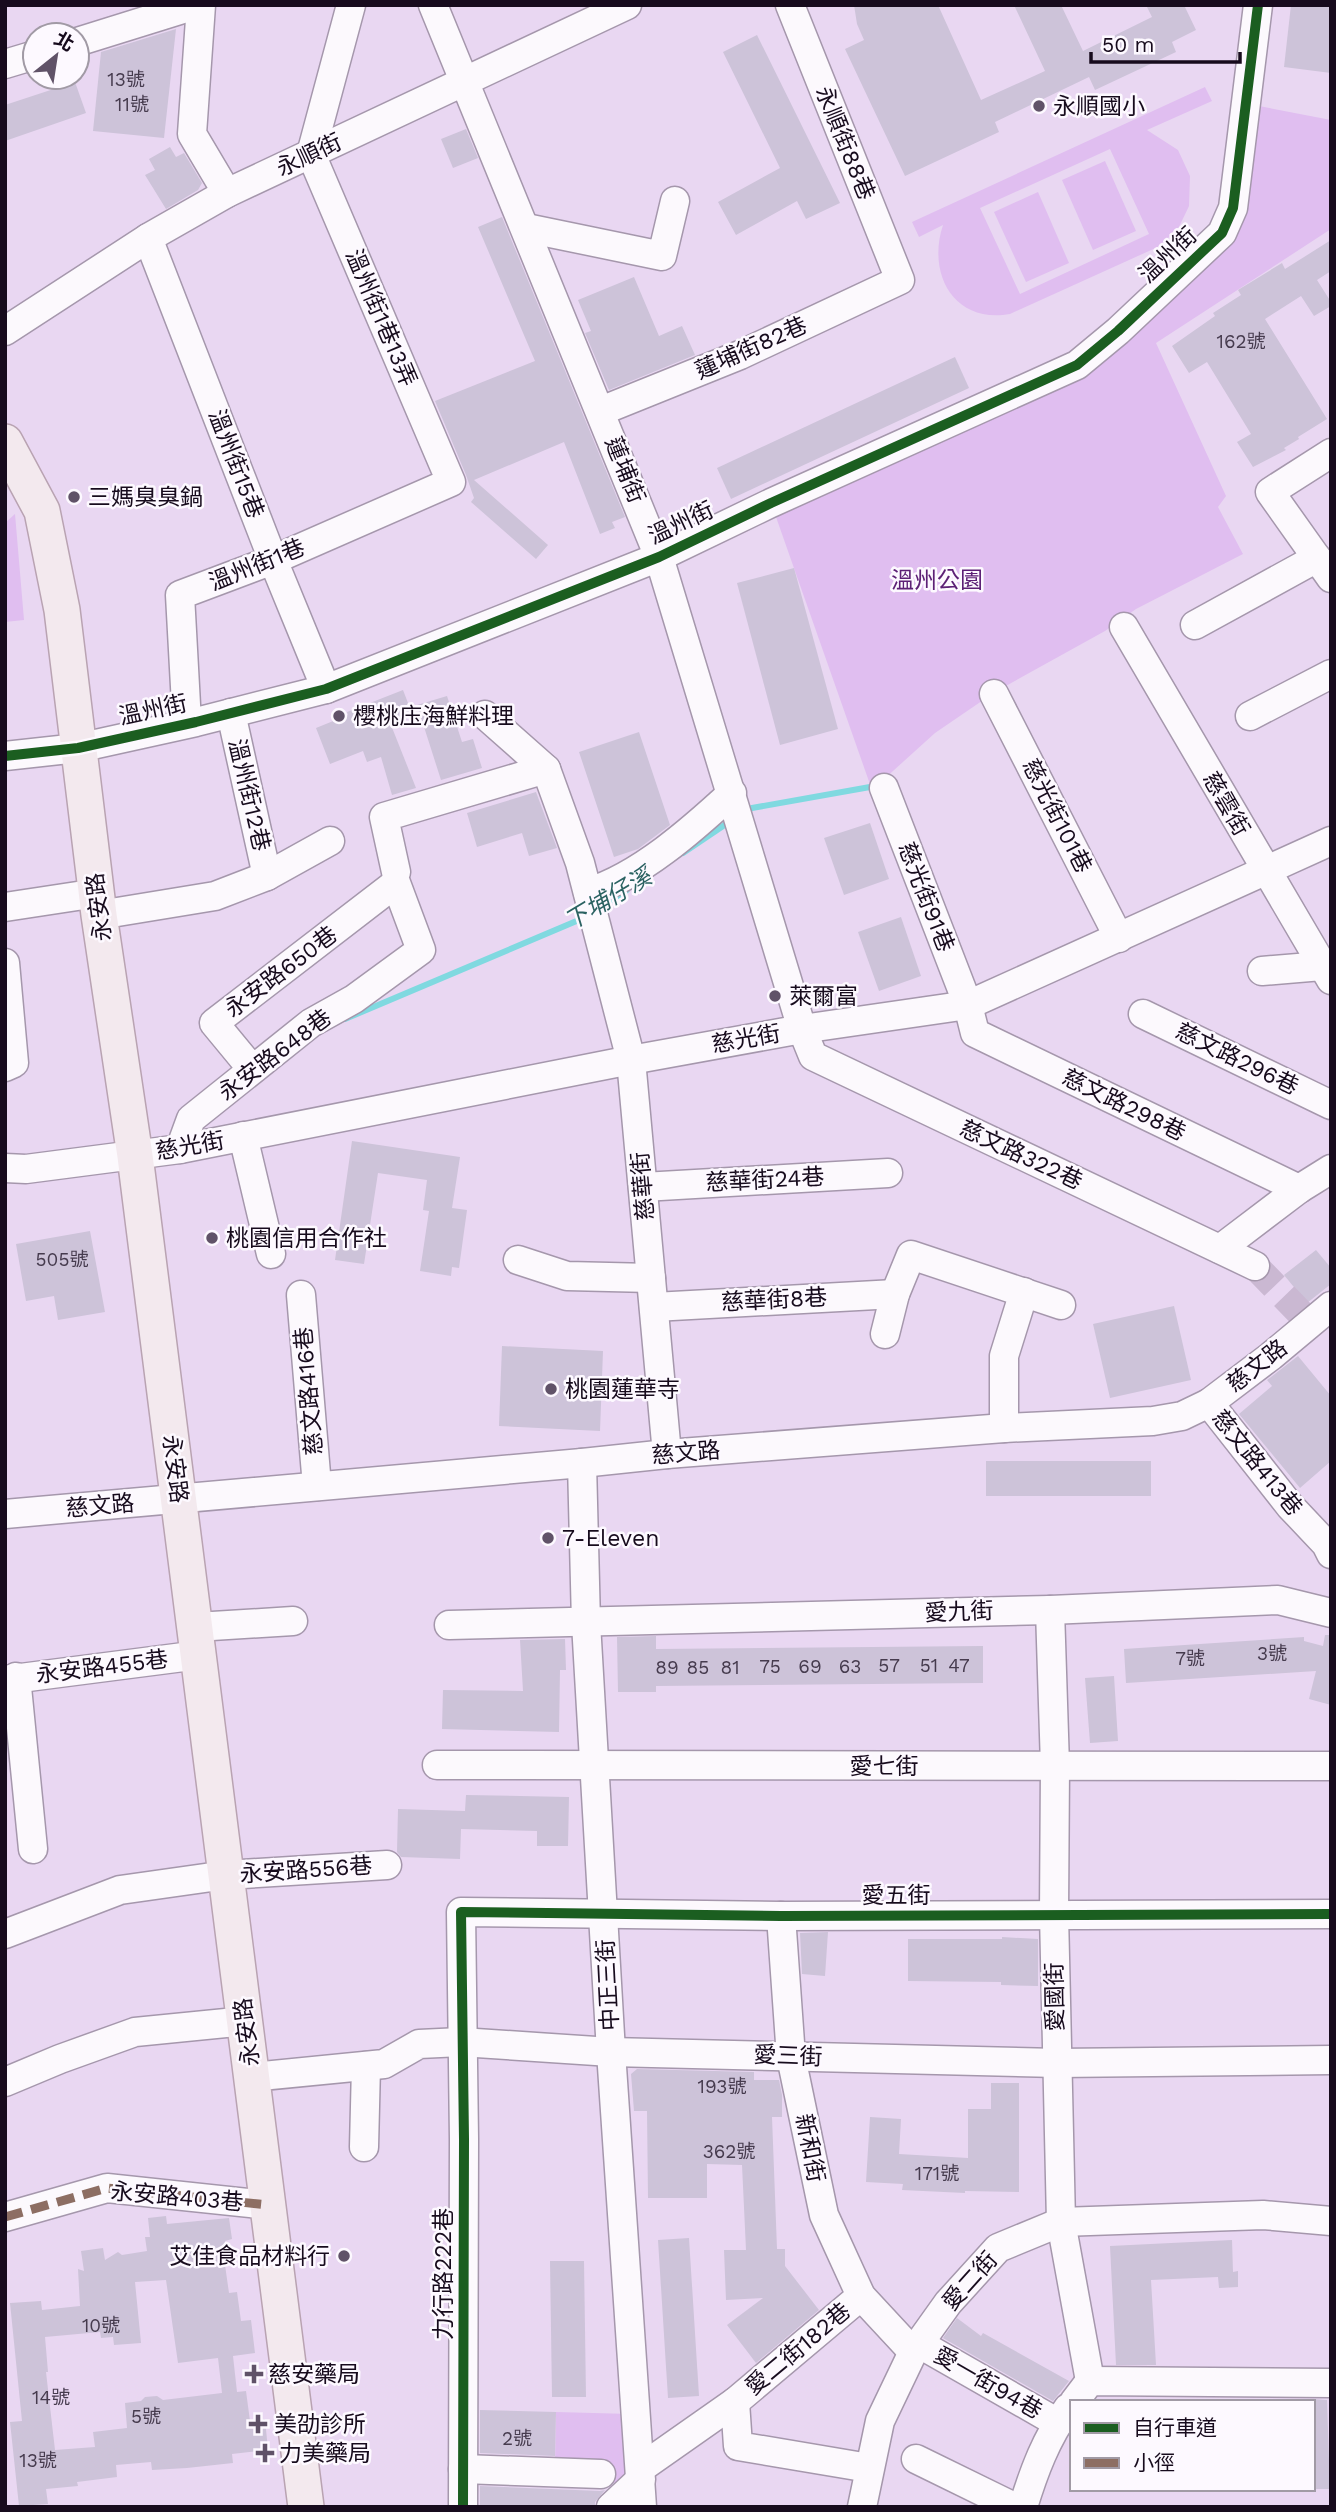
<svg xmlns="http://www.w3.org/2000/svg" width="1336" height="2512" viewBox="0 0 1336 2512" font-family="'Work Sans','Noto Sans TC',sans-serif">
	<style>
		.green { fill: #e0bef0; fill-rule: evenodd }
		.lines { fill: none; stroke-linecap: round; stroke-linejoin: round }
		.stream { stroke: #80d9e0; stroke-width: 6 }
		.building { fill: #cdc3d9; fill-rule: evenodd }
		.minor-tunnel { stroke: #cab8d2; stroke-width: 28; stroke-dasharray: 28 14; stroke-linecap: butt }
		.minor-casing { stroke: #a597ac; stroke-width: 31 }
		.major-casing { stroke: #b9a3b2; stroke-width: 38 }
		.minor { stroke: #fcf9fd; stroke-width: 28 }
		.major { stroke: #f3e9ee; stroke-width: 35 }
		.quiet { stroke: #8d6e63; stroke-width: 9; stroke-dasharray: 18 9; stroke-linecap: butt }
		.cycleway-casing { stroke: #fdf9ff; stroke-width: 15 }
		.cycleway { stroke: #1b5e20; stroke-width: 10 }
		.poi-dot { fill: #605268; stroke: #fdf9ff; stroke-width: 2.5 }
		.labels { text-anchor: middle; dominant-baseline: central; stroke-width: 5; stroke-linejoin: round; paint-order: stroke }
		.number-label { font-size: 19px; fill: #463b4e }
		.poi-label { font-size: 23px; fill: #170b1d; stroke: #fdf9ff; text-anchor: start }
		.street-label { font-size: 23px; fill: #170b1d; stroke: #fdf9ff }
		.park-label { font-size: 23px; fill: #5d2076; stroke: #fdf9ff }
		.water-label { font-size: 24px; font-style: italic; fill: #2b6262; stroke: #fdf9ff }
	</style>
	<rect width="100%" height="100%" fill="#e9d7f2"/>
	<g class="green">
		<path d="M1205,87L1212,101L1147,130L1178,150L1190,176L1189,206L1179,227L1160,246L1010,314C953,324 927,273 943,225L919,237L912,222ZM1110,149L1149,234L1020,294L980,208Z"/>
		<path d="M1259,106L1331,120V229L1156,343L1226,496L1218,507L1243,554L1136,609L1105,631L995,692L935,733L872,790L776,517L1090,370L1120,348L1225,247Z"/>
		<path d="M1105,161L1136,231L1093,250L1062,180Z"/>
		<path d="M1038,192L1069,263L1026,282L994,212Z"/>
		<path d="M15,514L24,620L5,622V523Z"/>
		<path d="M556,2412L631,2414L634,2469L621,2482L608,2483L555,2467Z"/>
	</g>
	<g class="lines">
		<g class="stream">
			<path d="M744,812L752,808L870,787"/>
			<path d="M683,853L732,820"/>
			<path d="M598,909L627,890"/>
			<path d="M345,1019L586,917"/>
		</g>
	</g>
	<g class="building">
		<path d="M854,5H938L981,100L1045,71L1014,5H1061L1083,51L1152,17L1146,5H1184L1196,30L1172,42L1176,52L1095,90L1089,77L995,122L999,132L905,176L845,49L864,40L857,24Z"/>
		<path d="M1291,5H1331V73L1284,67Z"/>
		<path d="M176,29L164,138L93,131L101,52Z"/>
		<path d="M757,35L840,203L806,219L797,201L736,235L718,202L780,168L723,52Z"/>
		<path d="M75,82L86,113L5,141V105Z"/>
		<path d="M466,129L478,158L453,168L441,139Z"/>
		<path d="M170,147L176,157L184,153L202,183L198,190L166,209L145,175L155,170L149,159Z"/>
		<path d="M502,217L625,517L612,522L615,528L600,534L564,442L474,480L548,545L536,559L471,502L474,498L466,475L435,401L535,361L478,227Z"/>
		<path d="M1331,240V271L1317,280L1331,302V306L1314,316L1301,296L1265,319L1327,419L1298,437L1299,439L1284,448L1286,450L1253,467L1237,442L1251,434L1207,362L1189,373L1172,346L1215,316L1213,313L1241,295L1238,290L1282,263L1285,269Z"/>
		<path d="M634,277L659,336L682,326L695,355L609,390L585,333L591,331L578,300Z"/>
		<path d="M955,357L969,388L731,499L717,468Z"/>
		<path d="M794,568L838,729L780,745L737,583Z"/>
		<path d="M403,690L413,716L391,725L416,788L392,795L381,757L367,762L363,751L330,764L316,728L348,715L347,712Z"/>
		<path d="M447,696L462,742L473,739L482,768L441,780L417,705Z"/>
		<path d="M639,732L670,825L638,849L614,857L579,752Z"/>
		<path d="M536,792L557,848L529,856L522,833L477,847L467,813Z"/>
		<path d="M870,823L889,879L844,895L824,838Z"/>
		<path d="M901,917L921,976L879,991L858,932Z"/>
		<path d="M352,1141L460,1157L452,1208L467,1210L459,1268L452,1267L451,1276L420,1271L429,1211L423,1210L427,1180L378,1173L364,1264L335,1260Z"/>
		<path d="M90,1231L105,1312L58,1320L54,1296L26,1301L16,1244Z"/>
		<path d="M1316,1250L1331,1268V1284L1307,1303L1284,1275Z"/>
		<path d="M1174,1306L1191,1380L1110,1398L1093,1324Z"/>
		<path d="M502,1346L603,1351L600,1431L499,1426Z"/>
		<path d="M1298,1356L1331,1396V1461L1300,1488L1239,1414L1272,1386L1267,1380Z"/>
		<rect x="986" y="1461" width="165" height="35"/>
		<path d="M1325,1635H1331V1705L1309,1699L1316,1671L1126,1683L1124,1649L1304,1637V1641L1323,1646Z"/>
		<path d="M656,1636V1649L983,1646V1683L656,1686V1692H618L617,1637Z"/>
		<path d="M565,1639L566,1670H560L559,1732L442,1729L443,1690L523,1691L520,1640Z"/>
		<path d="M1114,1676L1118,1741L1090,1743L1085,1678Z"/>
		<path d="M466,1795L569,1797L568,1846H537V1831L461,1829L460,1859L401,1857L397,1852L398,1809L465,1811Z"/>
		<path d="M828,1932L825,1976L802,1974L800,1933Z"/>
		<path d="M1002,1937L1038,1939V1986L1001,1985V1982L908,1981V1939H1002Z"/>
		<path d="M637,2069L754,2072V2080H779L782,2095V2117H772L777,2249H785V2266L819,2310L756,2363L727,2325L763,2298L726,2300L724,2250H746L742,2165L707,2164V2198H648L647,2111H634L631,2074Z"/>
		<path d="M991,2083H1019V2192L965,2191V2193L902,2190L903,2184L866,2182L870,2117L901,2119L899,2154L968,2158V2109H991Z"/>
		<path d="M166,2216L167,2224L229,2218L232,2239L225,2241L228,2258H224L229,2293L237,2292L241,2321L251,2320L255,2353L233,2356L237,2392L246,2391L250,2421L265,2419L268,2450L232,2454L233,2463L187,2468L152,2470L151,2462L116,2465L117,2477L77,2482L78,2486L46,2489L48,2504L19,2506L10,2422L22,2421L10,2303L41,2301L42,2310L80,2306L78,2269L84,2271L81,2251L103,2248L105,2260L118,2252L122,2255L147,2251L145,2237H150L148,2218ZM166,2280L178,2363L218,2358L222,2393L163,2400L157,2396L145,2397L141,2401L125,2403L127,2428L93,2432L95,2447L55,2450L46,2372H48L45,2337L100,2332L101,2338L113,2337L114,2345L141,2343L135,2282Z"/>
		<path d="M689,2238L699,2396L668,2398L658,2240Z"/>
		<path d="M1232,2240L1233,2272L1238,2271V2287L1219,2288L1218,2277L1151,2280L1156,2365H1116L1110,2246Z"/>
		<path d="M550,2261H584L586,2397H552Z"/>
		<path d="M957,2318L981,2336L983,2333L1069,2381L1053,2401L943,2338Z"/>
		<path d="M1313,2399L1327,2400L1330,2489H1313Z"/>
		<path d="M480,2410L556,2412L555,2456L480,2453Z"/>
		<path d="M480,2486L600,2491L605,2490L595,2502V2507H480Z"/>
	</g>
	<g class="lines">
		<path class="minor-tunnel" d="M1255,1266L1310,1323"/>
		<defs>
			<g id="minor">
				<path d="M201,5L192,134L227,193"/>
				<path d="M433,5L659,557L802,1029L813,1056L1255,1266"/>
				<path d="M77,42L196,5"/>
				<path d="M5,64L35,55"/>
				<path d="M526,228L662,256L675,201"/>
				<path d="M148,238L273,560L326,689"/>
				<path d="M5,331L148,238L227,193L627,5"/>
				<path d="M601,411L740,355L900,280L790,5"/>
				<path d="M1331,453L1270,492L1331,578"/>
				<path d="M1195,625L1317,558"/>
				<path d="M1124,627L1331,980"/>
				<path d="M994,694L1119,938"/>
				<path d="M231,713L267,876"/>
				<path d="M485,715L546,769L580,863L631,1060L667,1454"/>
				<path d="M1250,716L1331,674"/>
				<path d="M187,723L180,595L273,560L451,482L311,154L351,5"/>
				<path d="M5,756L78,748L196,722L326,689L659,557L771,503L1077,365L1118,331L1222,233L1233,208L1258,5"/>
				<path d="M884,788L968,1005L975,1033L1299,1189"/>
				<path d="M396,872L384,817L546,769"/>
				<path d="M588,892C639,877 693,829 732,793"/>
				<path d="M5,907L97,893"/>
				<path d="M99,915L215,896L267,876L330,841"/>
				<path d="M5,963L14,1063L5,1067"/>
				<path d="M1262,971L1322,966"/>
				<path d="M1143,1014L1331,1105"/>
				<path d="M243,1136L271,1254"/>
				<path d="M180,1149L191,1119L311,1023L354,999L421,950L396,883L214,1023L252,1069"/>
				<path d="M5,1168L26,1169L180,1149L631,1060L802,1029L968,1005L1331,841"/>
				<path d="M643,1187L888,1173"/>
				<path d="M1220,1249L1299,1189L1331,1169"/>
				<path d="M518,1260L567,1276L651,1278"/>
				<path d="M301,1295L317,1486"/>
				<path d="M654,1307L895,1294"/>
				<path d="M885,1334L895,1294L911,1255L1061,1305"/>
				<path d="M1209,1403L1290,1506L1326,1544L1331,1554"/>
				<path d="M1004,1428V1356L1024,1292"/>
				<path d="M582,1463L586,1623L611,2052L642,2507"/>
				<path d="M5,1514L582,1463L667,1454L1004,1428L1153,1421L1182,1416L1209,1403L1271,1356L1331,1306"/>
				<path d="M1050,1610L1055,1766L1054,1914L1061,2222L1090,2381"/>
				<path d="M449,1625L1050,1610L1278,1600L1331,1613"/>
				<path d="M196,1627L293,1621"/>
				<path d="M16,1677L33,1849"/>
				<path d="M5,1680L199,1655"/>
				<path d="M437,1765L1331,1766"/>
				<path d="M781,1916L791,2057L824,2215L861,2296L913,2352"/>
				<path d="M5,1934L120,1890L226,1875L387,1865"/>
				<path d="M252,2077L384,2064L419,2044L461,2042L611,2052L1057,2063L1331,2060"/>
				<path d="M5,2082L60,2059L135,2032L246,2021"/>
				<path d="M364,2147L366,2066"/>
				<path d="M5,2217L107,2188L268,2205"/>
				<path d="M918,2343L1058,2423"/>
				<path d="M735,2402L738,2446L869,2468"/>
				<path d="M1074,2402L1090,2381L1331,2383"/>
				<path d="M916,2459L1014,2507"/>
				<path d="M641,2468L735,2402L861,2296"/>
				<path d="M463,2469L601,2474"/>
				<path d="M463,2507L464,2139L461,1912L781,1916L1331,1914"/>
				<path d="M611,2507L641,2479"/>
				<path d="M862,2507L880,2421L913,2352L948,2303L998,2248L1061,2222L1263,2215L1331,2221"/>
				<path d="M1023,2507C1034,2471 1046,2439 1068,2408"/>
			</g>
			<path id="major" d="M5,442L42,511L62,610L99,915L135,1156L306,2507"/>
		</defs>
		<use href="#minor" class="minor-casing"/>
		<use href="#major" class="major-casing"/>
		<use href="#minor" class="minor"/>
		<use href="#major" class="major"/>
		<path class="quiet" d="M5,2217L107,2188L268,2205"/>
		<defs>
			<g id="cycleway">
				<path d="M5,756L78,748L196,722L326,689L659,557L771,503L1077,365L1118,331L1222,233L1233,208L1258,5"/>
				<path d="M463,2507L464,2139L461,1912L781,1916L1331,1914"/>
			</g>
		</defs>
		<use href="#cycleway" class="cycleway-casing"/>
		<use href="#cycleway" class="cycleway"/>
	</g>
	<g class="poi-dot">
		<circle cx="1039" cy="106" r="7"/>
		<circle cx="74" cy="497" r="7"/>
		<circle cx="339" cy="716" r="7"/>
		<circle cx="775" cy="996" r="7"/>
		<circle cx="212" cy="1238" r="7"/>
		<circle cx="551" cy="1389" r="7"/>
		<circle cx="548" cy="1538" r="7"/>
		<circle cx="344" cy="2256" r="7"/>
		<path d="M250.5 2363.5h7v7h7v7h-7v7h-7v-7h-7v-7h7z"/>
		<path d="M254.5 2413.5h7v7h7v7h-7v7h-7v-7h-7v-7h7z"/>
		<path d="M261.5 2442.5h7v7h7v7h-7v7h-7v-7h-7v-7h7z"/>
	</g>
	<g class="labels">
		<g class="number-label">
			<text x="126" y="79">13號</text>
			<text x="132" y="104">11號</text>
			<text x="1241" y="341">162號</text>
			<text x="62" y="1259">505號</text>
			<text x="1272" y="1653">3號</text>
			<text x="1190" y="1658">7號</text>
			<text x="889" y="1665">57</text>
			<text x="929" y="1665">51</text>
			<text x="959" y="1665">47</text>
			<text x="770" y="1666">75</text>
			<text x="810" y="1666">69</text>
			<text x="850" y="1666">63</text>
			<text x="667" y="1667">89</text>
			<text x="698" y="1667">85</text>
			<text x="730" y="1667">81</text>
			<text x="722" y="2086">193號</text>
			<text x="729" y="2151">362號</text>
			<text x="937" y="2173">171號</text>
			<text x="101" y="2325">10號</text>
			<text x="51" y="2397">14號</text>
			<text x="146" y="2416">5號</text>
			<text x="517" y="2438">2號</text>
			<text x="38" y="2460">13號</text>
		</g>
		<g class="poi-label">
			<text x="1053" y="106">永順國小</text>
			<text x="88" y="497">三媽臭臭鍋</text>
			<text x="353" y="716">櫻桃庒海鮮料理</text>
			<text x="789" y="996">萊爾富</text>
			<text x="226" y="1238">桃園信用合作社</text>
			<text x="565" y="1389">桃園蓮華寺</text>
			<text x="562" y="1538">7-Eleven</text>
			<text x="330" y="2256" text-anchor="end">艾佳食品材料行</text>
			<text x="268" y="2374">慈安藥局</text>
			<text x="274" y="2424">美劭診所</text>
			<text x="279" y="2453">力美藥局</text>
		</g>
		<g class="street-label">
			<text transform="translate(845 143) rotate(68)">永順街88巷</text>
			<text transform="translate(309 155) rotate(-25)">永順街</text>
			<text transform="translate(1168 255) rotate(-43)">溫州街</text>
			<text transform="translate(381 318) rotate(67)">溫州街1巷13弄</text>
			<text transform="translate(751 348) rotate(-24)">蓮埔街82巷</text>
			<text transform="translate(236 464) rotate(69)">溫州街15巷</text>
			<text transform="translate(625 470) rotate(68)">蓮埔街</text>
			<text transform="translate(681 523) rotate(-25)">溫州街</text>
			<text transform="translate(257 565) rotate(-22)">溫州街1巷</text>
			<text transform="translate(153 710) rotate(-12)">溫州街</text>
			<text transform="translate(249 795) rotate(77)">溫州街12巷</text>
			<text transform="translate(1226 804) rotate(60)">慈雲街</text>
			<text transform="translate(1057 816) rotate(63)">慈光街101巷</text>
			<text transform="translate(926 897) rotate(69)">慈光街91巷</text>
			<text transform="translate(99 907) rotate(-97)">永安路</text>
			<text transform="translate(281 972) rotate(-37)">永安路650巷</text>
			<text transform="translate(746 1039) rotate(-10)">慈光街</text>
			<text transform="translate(275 1055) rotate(-37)">永安路648巷</text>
			<text transform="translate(1237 1059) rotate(26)">慈文路296巷</text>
			<text transform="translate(1124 1105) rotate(26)">慈文路298巷</text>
			<text transform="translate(190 1146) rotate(-10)">慈光街</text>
			<text transform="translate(1021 1155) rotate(25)">慈文路322巷</text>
			<text transform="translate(765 1180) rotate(-3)">慈華街24巷</text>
			<text transform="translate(643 1186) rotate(-95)">慈華街</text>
			<text transform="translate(774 1300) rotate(-3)">慈華街8巷</text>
			<text transform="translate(1257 1366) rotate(-38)">慈文路</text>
			<text transform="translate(309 1391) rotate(-95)">慈文路416巷</text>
			<text transform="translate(686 1453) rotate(-5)">慈文路</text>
			<text transform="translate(1257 1463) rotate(51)">慈文路413巷</text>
			<text transform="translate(175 1469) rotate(83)">永安路</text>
			<text transform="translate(100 1506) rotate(-5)">慈文路</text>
			<text transform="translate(959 1612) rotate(-2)">愛九街</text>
			<text transform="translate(102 1667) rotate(-7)">永安路455巷</text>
			<text x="884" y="1766">愛七街</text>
			<text transform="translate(306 1870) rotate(-4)">永安路556巷</text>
			<text x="896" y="1895">愛五街</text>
			<text transform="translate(608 1985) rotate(-93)">中正三街</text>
			<text transform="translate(1055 1997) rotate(-91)">愛國街</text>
			<text transform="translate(247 2032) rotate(-97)">永安路</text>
			<text transform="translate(788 2056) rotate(2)">愛三街</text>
			<text transform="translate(810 2148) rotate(79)">新和街</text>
			<text transform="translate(177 2197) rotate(5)">永安路403巷</text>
			<text transform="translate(443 2274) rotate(-90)">力行路222巷</text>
			<text transform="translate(970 2281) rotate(-48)">愛二街</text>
			<text transform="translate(798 2349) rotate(-40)">愛二街182巷</text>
			<text transform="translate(988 2383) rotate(30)">愛一街94巷</text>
		</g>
		<g class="park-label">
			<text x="937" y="580">溫州公園</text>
		</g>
		<g class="water-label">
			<text transform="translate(608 899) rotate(-31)">下埔仔溪</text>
		</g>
	</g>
	<rect width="1336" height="2512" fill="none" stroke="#170b1d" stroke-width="14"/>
	<rect x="1070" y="2400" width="245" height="91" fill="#fdf9ff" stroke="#a19aa5" stroke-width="2"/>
	<rect x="1084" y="2423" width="35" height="10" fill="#1b5e20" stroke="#a19aa5" stroke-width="2"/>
	<text x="1133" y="2435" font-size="21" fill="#170b1d">自行車道</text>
	<rect x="1084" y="2458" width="35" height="10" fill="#8d6e63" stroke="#a19aa5" stroke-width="2"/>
	<text x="1133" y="2470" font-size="21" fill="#170b1d">小徑</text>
	<g transform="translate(56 56) rotate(30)"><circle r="33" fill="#fdf9ff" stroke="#a19aa5" stroke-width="2"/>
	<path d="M0-5L12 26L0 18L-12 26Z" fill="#605268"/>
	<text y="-10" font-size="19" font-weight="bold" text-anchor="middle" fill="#170b1d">北</text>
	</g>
	<path d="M1091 52v10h149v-10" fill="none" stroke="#170b1d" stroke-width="3.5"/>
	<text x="1102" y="52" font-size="21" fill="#170b1d" stroke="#fdf9ff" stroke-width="5" paint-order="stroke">50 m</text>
</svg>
